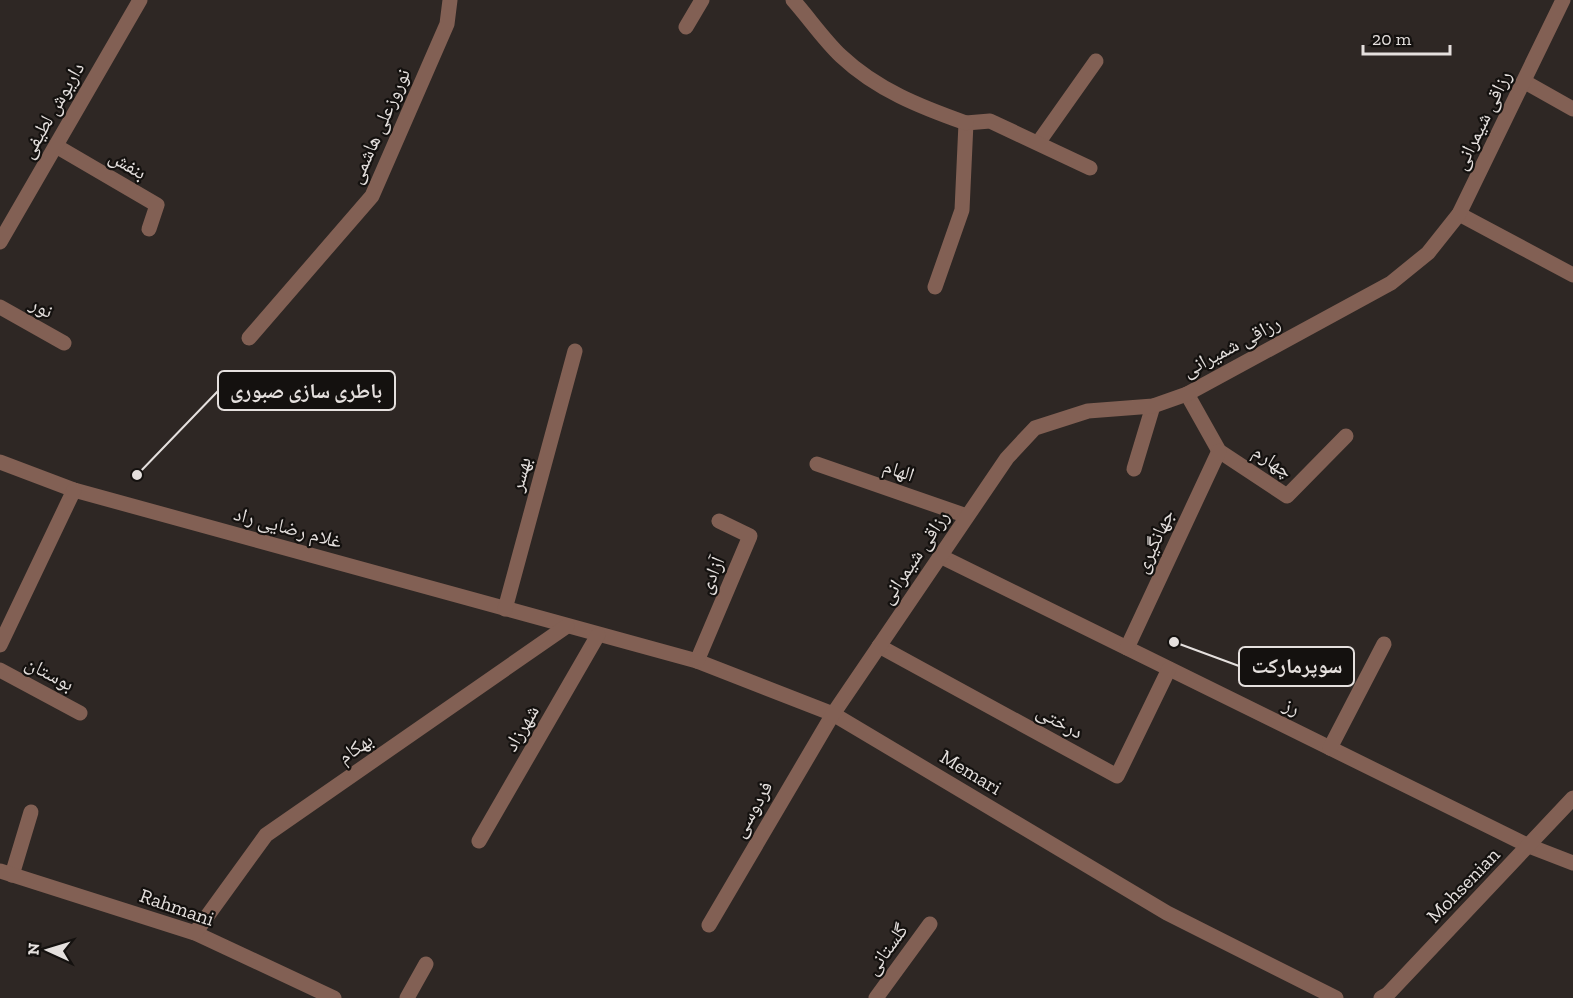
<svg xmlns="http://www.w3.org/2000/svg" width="1573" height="998" viewBox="0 0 1573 998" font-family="'Zilla Slab','Noto Naskh Arabic',serif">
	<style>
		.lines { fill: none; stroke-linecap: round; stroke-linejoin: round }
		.service { stroke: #826054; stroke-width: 15 }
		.minor { stroke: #826054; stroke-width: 15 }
		.labels { text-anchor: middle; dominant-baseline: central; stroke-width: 4.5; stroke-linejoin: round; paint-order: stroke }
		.street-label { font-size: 20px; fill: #e5e0de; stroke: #14110f }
		.leader { fill: none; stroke: #e5e0de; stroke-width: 2 }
		.callout-dot { fill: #e5e0de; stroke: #14110f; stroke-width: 2 }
		.callout { fill: #14110f; stroke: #e5e0de; stroke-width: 2 }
		.callout-label { font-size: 21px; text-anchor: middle; font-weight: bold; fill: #e5e0de }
	</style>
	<rect width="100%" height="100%" fill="#2e2724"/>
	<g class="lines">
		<g class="service">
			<path d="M1038,143L1096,61"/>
			<path d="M56,146L157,205L149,229"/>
			<path d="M935,287L962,210L966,123L990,121L1090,168"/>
			<path d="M0,307L64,343"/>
			<path d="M0,670L80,713"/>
			<path d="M12,875L31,812"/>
		</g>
		<g class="minor">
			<path d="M793,0C809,18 824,40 841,56C877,90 921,107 966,123"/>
			<path d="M686,27L702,0"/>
			<path d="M1525,82L1573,109"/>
			<path d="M1459,214L1573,275"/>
			<path d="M0,242L140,0"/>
			<path d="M249,338L372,196L447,24L450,0"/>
			<path d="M1187,394L1219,451L1287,496L1346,436"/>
			<path d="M0,462L74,490L697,661L833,714L1167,913L1336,998"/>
			<path d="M817,464L967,516"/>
			<path d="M1134,469L1153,406"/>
			<path d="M940,556L1529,846L1573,863"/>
			<path d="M505,609L575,351"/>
			<path d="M0,645L74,490"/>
			<path d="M879,646L1117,776L1169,669"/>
			<path d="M1127,648L1219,451"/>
			<path d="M697,661L750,536L719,521"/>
			<path d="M1330,748L1384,644"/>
			<path d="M479,841L598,635"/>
			<path d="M0,871L195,933L334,998"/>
			<path d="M709,925L833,714L1007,458L1035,428L1088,411L1153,406L1187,394L1391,283L1428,253L1459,214L1563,0"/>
			<path d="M195,933L266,835L567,626"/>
			<path d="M407,998L426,964"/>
			<path d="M876,998L930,924"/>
			<path d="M1381,998L1388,994L1573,798"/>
		</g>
	</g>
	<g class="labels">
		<g class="street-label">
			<text transform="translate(52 110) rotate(-60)">داریوش لطیفی</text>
			<text transform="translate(1482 120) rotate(-64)">رزاقی شیمرانی</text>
			<text transform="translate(379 126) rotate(-66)">نوروزعلی هاشمی</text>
			<text transform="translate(128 164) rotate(30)">بنفش</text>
			<text transform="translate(42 307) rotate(29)">نور</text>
			<text transform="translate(1231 346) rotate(-28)">رزاقی شمیرانی</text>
			<text transform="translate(1273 461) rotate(34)">چهارم</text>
			<text transform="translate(899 470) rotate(19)">الهام</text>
			<text transform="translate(520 474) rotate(-75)">بهسر</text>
			<text transform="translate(288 527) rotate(15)">غلام رضایی راد</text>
			<text transform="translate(1154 541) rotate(-65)">جهانگیری</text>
			<text transform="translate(914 557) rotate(-56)">رزاقی شیمرانی</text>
			<text transform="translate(711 575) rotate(-67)">آزادی</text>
			<text transform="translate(50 673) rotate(28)">بوستان</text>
			<text transform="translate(1292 706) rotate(26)">رز</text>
			<text transform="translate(1060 721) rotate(29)">درختی</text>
			<text transform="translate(521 728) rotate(-60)">شهرزاد</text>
			<text transform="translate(355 748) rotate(-35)">بهکام</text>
			<text transform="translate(971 772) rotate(31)">Memari</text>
			<text transform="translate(752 809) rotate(-60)">فردوسی</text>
			<text transform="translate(1463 885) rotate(-46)">Mohsenian</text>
			<text transform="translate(177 907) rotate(19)">Rahmani</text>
			<text transform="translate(886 949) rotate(-54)">گلستانی</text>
		</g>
	</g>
	<path class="leader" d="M137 475L218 391M1174 642L1239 666"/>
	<g class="callout-dot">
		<circle cx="137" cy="475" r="6"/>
		<circle cx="1174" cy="642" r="6"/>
	</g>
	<g class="callout">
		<rect x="218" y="371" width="177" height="39" rx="6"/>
		<rect x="1239" y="647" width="115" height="39" rx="6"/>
	</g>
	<g class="callout-label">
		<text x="306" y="398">باطری سازی صبوری</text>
		<text x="1297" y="673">سوپرمارکت</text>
	</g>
	<g transform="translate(48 950) rotate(274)" stroke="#14110f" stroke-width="4.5" paint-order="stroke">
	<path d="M0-4.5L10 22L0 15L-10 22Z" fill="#e5e0de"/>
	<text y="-9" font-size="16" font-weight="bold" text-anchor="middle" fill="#e5e0de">N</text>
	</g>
	<path d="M1363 45v9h87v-9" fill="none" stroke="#e5e0de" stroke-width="3"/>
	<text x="1372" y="45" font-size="18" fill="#e5e0de" stroke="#14110f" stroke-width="4.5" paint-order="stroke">20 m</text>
</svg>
